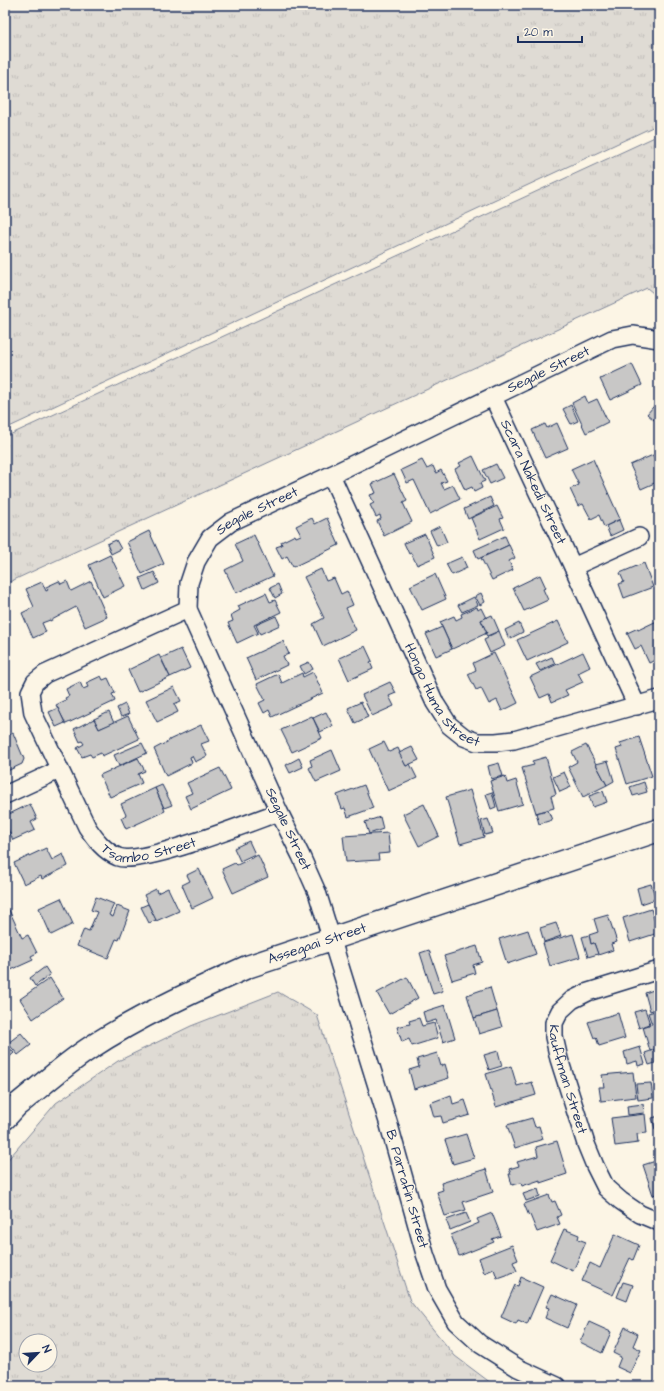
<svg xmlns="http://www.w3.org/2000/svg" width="664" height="1391" viewBox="0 0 664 1391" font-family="'Architects Daughter',sans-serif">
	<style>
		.grass { fill: url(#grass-tufts); stroke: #7d8599; fill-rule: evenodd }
		.building { fill: #c8c7c6; stroke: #1b2f5e }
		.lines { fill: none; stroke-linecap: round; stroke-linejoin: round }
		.minor-casing { stroke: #1b2f5e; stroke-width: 20 }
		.tertiary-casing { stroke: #1b2f5e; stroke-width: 25 }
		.minor { stroke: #fcf5e5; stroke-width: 17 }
		.tertiary { stroke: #fcf5e5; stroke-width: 22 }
		.labels { text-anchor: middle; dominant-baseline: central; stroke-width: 3; stroke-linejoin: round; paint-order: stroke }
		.street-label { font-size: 14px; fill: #1b2f5e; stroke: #fcf5e5 }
	</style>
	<defs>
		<pattern id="grass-tufts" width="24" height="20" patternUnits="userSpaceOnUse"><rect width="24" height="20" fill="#dfdbd4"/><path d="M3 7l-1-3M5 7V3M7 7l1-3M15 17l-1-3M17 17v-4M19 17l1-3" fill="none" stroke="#bfbcb8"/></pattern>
	</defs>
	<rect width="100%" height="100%" fill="#fcf5e5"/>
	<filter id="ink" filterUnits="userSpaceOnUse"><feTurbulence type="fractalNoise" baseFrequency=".025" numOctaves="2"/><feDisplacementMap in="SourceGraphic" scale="8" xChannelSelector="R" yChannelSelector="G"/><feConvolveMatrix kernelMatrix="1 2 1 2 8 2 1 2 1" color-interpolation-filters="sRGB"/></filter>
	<g filter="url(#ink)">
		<g class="grass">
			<path d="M5,5H659V124L5,429Z"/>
			<path d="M659,135V298L647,288L5,584V437Z"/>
			<path d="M278,992L317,1015L410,1301L455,1356L495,1386H5V1163L56,1103L118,1061L191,1026ZM26,1341H50V1365H26Z"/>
		</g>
		<g class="building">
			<path d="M632,364L642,385L610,400L600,379Z"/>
			<path d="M585,396L588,403L597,399L608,422L586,433L572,403Z"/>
			<path d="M659,400V424L647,414Z"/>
			<path d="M571,405L578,421L571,424L563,409Z"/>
			<path d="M557,423L568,448L545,458L532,430L545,424L547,428Z"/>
			<path d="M653,455L659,468V481L641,489L630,465Z"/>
			<path d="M473,456L485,481L480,483L482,488L474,492L472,487L465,490L455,469L461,466L459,463Z"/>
			<path d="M593,459L620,519L604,527L599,515L591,519L583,504L578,506L570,489L579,485L571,469Z"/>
			<path d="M422,460L427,469L433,466L436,473L441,470L447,481L441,483L444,489L453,485L460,499L430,514L414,480L407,483L401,470Z"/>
			<path d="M496,464L503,478L490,484L483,470Z"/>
			<path d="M394,474L407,501L403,503L412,522L384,536L377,521L381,519L380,515L376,517L370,505L374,503L370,495L376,493L372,484Z"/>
			<path d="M490,497L494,506L468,519L464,509Z"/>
			<path d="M497,506L503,518L500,519L504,528L480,539L471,518Z"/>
			<path d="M312,518L315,524L327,518L339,545L293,567L287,556L282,559L276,547L282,545L281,542L295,535L296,537L301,535L296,526Z"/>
			<path d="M619,520L623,530L610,536L606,526Z"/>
			<path d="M440,526L447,542L437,546L430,531Z"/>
			<path d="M149,531L164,564L142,574L127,542Z"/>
			<path d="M425,534L435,557L417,565L411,553L409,554L404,543Z"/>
			<path d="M254,535L273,576L236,593L225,570L243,561L235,544Z"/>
			<path d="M505,536L509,545L478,559L474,550Z"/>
			<path d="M116,540L121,549L111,554L107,544Z"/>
			<path d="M509,545L515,558L509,561L513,570L492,580L481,558Z"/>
			<path d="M110,555L125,586L103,597L89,565Z"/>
			<path d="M462,557L467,568L452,575L446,564Z"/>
			<path d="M644,563L653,587L624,598L619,584L624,582L620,573Z"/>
			<path d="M321,569L326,581L334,578L341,594L347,591L353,605L346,608L356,630L323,646L313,624L324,618L304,577Z"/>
			<path d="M154,572L159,583L145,590L140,578Z"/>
			<path d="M435,574L446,599L422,610L410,586Z"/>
			<path d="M540,575L546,588L543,589L548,600L524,611L513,588Z"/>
			<path d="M59,581L61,584L67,581L71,591L91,581L107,617L85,627L76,607L50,621V620L42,623L46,632L33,638L22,613L34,607L26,589L42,582L46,591L48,590L46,587Z"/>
			<path d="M278,584L282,594L275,598L270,588Z"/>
			<path d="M266,593L270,602L275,600L281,612L254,625L258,633L237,643L228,623L233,621L231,615L240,610L238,606Z"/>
			<path d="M481,593L485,602L480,605L475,596Z"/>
			<path d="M474,597L478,605L462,612L458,605Z"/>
			<path d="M477,607L478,610L481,608L486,618L481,620L487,633L452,649L440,622L454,616L456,620L462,617L461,614Z"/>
			<path d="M492,615L499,631L487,636L485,633H487L481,620Z"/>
			<path d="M276,616L280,625L260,634L256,625Z"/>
			<path d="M659,620V663L657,659L649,663L641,646L635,649L627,633L638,628V630Z"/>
			<path d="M558,621L568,642L527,661L517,640Z"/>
			<path d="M519,623L523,632L509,639L505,630Z"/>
			<path d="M442,627L452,649L436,656L426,634Z"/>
			<path d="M499,631L505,646L490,653L484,640L488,638L487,637Z"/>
			<path d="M283,641L289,654L283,656L287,665L256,680L246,658Z"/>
			<path d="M365,646L372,661L370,662L373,669L349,680L339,658Z"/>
			<path d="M181,649L190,668L170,677L161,658Z"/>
			<path d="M583,652L590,667L578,673L583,682L565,690L568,695L552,702L549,694L540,698L530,677Z"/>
			<path d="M494,653L518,703L502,711L497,700L489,704L481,688L476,690L468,674L476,670L473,663Z"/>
			<path d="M159,655L170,677L138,692L128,670Z"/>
			<path d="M552,657L555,664L540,671L536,664Z"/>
			<path d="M309,662L313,669L304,674L300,666Z"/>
			<path d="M313,672L323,693L272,717L269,710L264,713L259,703L265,700L257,684L278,674L282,683L302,673L303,677Z"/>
			<path d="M101,676L103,680L108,678L115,693L112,694L115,701L66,724L56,705L66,700L65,698L69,696L66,689L80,682L83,689L88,687L86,683Z"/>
			<path d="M390,682L396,693L389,696L394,706L372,716L362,695Z"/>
			<path d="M174,687L181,701L174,704L178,712L157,722L146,700Z"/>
			<path d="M361,702L368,717L355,723L348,708Z"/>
			<path d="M125,704L129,714L121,717L117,708Z"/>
			<path d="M58,708L65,723L56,727L49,712Z"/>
			<path d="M109,712L114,723L99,729L94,719Z"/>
			<path d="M326,712L333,726L320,732L313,718Z"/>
			<path d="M128,716L139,739L102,756L101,753L92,757L90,754L82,757L77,748L84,744L82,741L80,742L74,729L94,719L99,729Z"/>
			<path d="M312,716L322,738L292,752L281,730Z"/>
			<path d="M201,725L209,741L201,744L207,756L195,762L192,756L190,757L192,763L166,776L154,749L169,741V740Z"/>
			<path d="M13,733L24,759L22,764L5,772V737Z"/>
			<path d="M639,737L652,776L627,784L616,749L622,747L620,743Z"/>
			<path d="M384,742L389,752L398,748L406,766L410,764L417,778L388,791L369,749Z"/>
			<path d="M142,743L147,753L119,766L114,755Z"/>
			<path d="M586,745L607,785L583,797L568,767L577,762L572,752Z"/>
			<path d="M412,747L419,760L406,766L399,753Z"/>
			<path d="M332,750L341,771L316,782L309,768L312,766L310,760Z"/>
			<path d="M546,757L556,794L551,796L554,808L536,813L522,768L534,765L532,761Z"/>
			<path d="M138,758L145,771L138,774L142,783L110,797L100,775Z"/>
			<path d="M299,758L303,767L290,773L286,765Z"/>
			<path d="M608,761L614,781L607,785L596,764Z"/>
			<path d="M499,763L503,776L491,779L488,766Z"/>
			<path d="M220,768L231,790L191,809L185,796L192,793L187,783Z"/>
			<path d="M564,772L571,787L560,792L553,777Z"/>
			<path d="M505,776L507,783L516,780L523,804L499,811L490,781Z"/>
			<path d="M644,782L647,792L633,796L630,787Z"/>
			<path d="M162,785L172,805L164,808L155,788Z"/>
			<path d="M364,785L373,808L348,817L345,808L342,809L337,795Z"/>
			<path d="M155,788L165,811L126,829L121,818L126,815L121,804Z"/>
			<path d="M470,790L484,837L460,844L446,797Z"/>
			<path d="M603,791L607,802L593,807L589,796Z"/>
			<path d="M492,792L496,807L491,809L486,794Z"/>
			<path d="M30,804L37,819L31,822L35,830L13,840L5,823V816Z"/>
			<path d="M424,804L439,836L419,846L403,814Z"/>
			<path d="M548,810L552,820L539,824L536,813Z"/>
			<path d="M380,817L383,829L369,834L365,822Z"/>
			<path d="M488,819L493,833L485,835L481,821Z"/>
			<path d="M388,833L390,853L378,854L379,860L346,862L343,836Z"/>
			<path d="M249,841L255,854L240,861L234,848Z"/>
			<path d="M46,848L52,860L63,854L68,866L42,879L41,876L24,884L14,863Z"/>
			<path d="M258,855L268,877L233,893L222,869L235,863L237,865Z"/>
			<path d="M199,869L213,898L192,908L182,885L190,881L187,875Z"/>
			<path d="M651,884L656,899L641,904L637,888Z"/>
			<path d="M168,888L179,911L156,921L144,895L156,889L157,893Z"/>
			<path d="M96,897L114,904L109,915L113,917L117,906L130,911L119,940L116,939L108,958L77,946L84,929L89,931L97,912L91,910Z"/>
			<path d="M61,898L73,924L51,935L39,908Z"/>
			<path d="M148,904L156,920L149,923L141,907Z"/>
			<path d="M651,909L658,933L630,942L623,918Z"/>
			<path d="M9,910L22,938L28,935L37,953L31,956L33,960L11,970L5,957V912Z"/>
			<path d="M608,915L617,942L611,944L613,950L598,955L594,943L591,944L589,935L598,932L594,919Z"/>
			<path d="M556,923L561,936L544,942L540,928Z"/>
			<path d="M528,930L536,954L507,964L499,939Z"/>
			<path d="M573,934L580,957L550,966L543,943Z"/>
			<path d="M589,935L591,944L594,943L598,954L588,957L582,937Z"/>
			<path d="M477,946L482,962L473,965L475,973L452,980L444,956Z"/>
			<path d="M429,950L443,991L433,994L420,953Z"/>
			<path d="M45,967L50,975L35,986L30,978Z"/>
			<path d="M407,977L418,998L389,1014L377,993Z"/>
			<path d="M50,978L63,998L33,1019L20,999Z"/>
			<path d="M490,987L497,1011L474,1018L467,995Z"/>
			<path d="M659,988V1008L650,1011L645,993Z"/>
			<path d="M445,1005L455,1038L443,1042L436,1020L426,1023L423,1012Z"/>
			<path d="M645,1009L650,1024L639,1028L634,1012Z"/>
			<path d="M659,1010V1048L650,1051L643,1027L652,1024L648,1013Z"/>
			<path d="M497,1011L502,1027L479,1034L474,1018Z"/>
			<path d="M618,1013L625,1038L599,1046L596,1037L594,1038L588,1022Z"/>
			<path d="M419,1018L422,1026L434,1023L438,1038L412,1046L409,1039L402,1042L397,1027L410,1024L409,1021Z"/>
			<path d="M21,1033L31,1045L18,1055L8,1043Z"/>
			<path d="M6,1044L14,1053L5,1061V1045Z"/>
			<path d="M640,1047L645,1064L638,1066L637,1061L627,1064L624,1052Z"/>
			<path d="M659,1048V1062L649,1065L645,1053Z"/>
			<path d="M498,1051L502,1066L489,1070L484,1055Z"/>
			<path d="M437,1053L441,1066L445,1064L449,1078L414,1089L409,1070L419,1067L417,1059Z"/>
			<path d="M511,1066L517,1086L532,1082L536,1095L496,1107L486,1074Z"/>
			<path d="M633,1072L636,1097L601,1101L599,1087H604L602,1075Z"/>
			<path d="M651,1083L653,1098L638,1100L636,1084Z"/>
			<path d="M451,1095L453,1104L465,1100L470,1115L443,1123L441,1116L434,1117L430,1103Z"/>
			<path d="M643,1104L644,1113L628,1115L627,1106Z"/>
			<path d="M645,1114L647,1133L637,1134L638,1143L615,1146L611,1118Z"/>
			<path d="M659,1116V1128L655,1129L652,1118Z"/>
			<path d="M532,1118L535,1127L539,1126L543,1139L515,1148L507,1125Z"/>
			<path d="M466,1134L474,1158L453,1164L445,1140Z"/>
			<path d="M557,1141L567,1174L540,1183V1180L522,1186L521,1183L512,1185L509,1174H511L509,1169L519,1166L517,1162L538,1156L536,1147Z"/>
			<path d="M659,1160V1193L653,1195L643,1165Z"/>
			<path d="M486,1169L493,1192L463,1202L466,1210L445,1216L437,1192L443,1190L441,1183Z"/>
			<path d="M538,1189L540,1196L526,1201L523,1194Z"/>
			<path d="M549,1195L552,1202L555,1201L561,1215L557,1217L560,1224L537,1232L530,1215L529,1216L524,1204Z"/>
			<path d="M466,1213L470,1222L450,1230L446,1220Z"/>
			<path d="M492,1213L501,1236L492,1239L494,1242L459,1256L451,1235L479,1223L477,1219Z"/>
			<path d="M564,1229L579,1235L578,1239L586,1242L573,1271L550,1260Z"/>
			<path d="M615,1234L639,1245L633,1260L630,1258L613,1295L582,1281L590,1263L600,1268Z"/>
			<path d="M512,1245L518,1260L513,1262L517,1271L497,1278L494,1269L484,1273L479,1258Z"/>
			<path d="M521,1277L543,1287L527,1324L518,1320L516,1324L501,1317L515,1285L518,1286Z"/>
			<path d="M623,1282L633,1285L627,1301L617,1297Z"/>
			<path d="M552,1294L577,1305L567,1328L545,1318L549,1308L546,1307Z"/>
			<path d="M589,1322L611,1332L602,1353L580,1342Z"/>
			<path d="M625,1327L638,1334L633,1346L641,1350L630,1373L617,1367L621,1357L613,1353Z"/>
		</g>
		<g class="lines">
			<defs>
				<g id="minor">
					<path id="s1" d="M493,397L573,567L637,706"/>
					<path id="s2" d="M331,475L435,703L449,725L464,737L477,742H496L514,740L659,699"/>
					<path d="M573,567L639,537"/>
					<path id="s3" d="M188,609L45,674L35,682L30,692L33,713L87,827C95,839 104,851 118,857C141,866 251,822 279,812"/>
					<path d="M5,795L59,770"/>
					<path id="s4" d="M659,970L588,992L572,1000L560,1011L554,1023V1037L559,1059L586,1144L595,1166L606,1188L621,1201L640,1214L659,1222"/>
					<path id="s5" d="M557,1386L518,1368L480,1344L456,1322L437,1289L425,1254L389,1125L317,892L301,856L279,812L188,609L189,583L196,562L210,538L231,522L331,475L612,339L633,335L659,339"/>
				</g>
				<g id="tertiary">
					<path id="s6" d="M5,1118L16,1106C40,1087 64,1065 90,1048C139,1016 194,991 247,967L659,830"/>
				</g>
			</defs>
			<use href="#minor" class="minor-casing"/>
			<use href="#tertiary" class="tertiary-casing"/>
			<use href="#minor" class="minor"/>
			<use href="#tertiary" class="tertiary"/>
		</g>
	</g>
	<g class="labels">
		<g class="street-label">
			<text stroke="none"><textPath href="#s5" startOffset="1339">Segale Street</textPath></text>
			<text stroke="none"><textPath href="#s1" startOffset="94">Scara Nakedi Street</textPath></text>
			<text stroke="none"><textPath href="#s5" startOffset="1015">Segale Street</textPath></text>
			<text stroke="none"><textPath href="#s2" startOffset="249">Hongo Huma Street</textPath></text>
			<text transform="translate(288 829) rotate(65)">Segale Street</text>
			<text stroke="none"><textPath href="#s3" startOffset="403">Tsambo Street</textPath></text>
			<text stroke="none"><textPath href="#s6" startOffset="361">Assegaai Street</textPath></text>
			<text stroke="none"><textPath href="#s4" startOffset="180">Kauffman Street</textPath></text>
			<text transform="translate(407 1189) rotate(74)">B. Parrafin Street</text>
		</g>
	</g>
	<rect width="664" height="1391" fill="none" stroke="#fcf5e5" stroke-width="20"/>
	<rect x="10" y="10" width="644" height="1371" fill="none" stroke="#1b2f5e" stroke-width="1.5" filter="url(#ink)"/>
	<g transform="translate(38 1353) rotate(65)"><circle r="19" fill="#fcf5e5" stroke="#a2a6af"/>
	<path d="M0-3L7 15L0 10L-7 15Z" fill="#1b2f5e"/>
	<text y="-6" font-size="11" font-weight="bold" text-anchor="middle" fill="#1b2f5e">N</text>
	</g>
	<path d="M518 36v6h64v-6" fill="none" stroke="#1b2f5e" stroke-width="2"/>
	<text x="524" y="36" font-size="12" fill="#1b2f5e" stroke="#fcf5e5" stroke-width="3" paint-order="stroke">20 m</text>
</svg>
